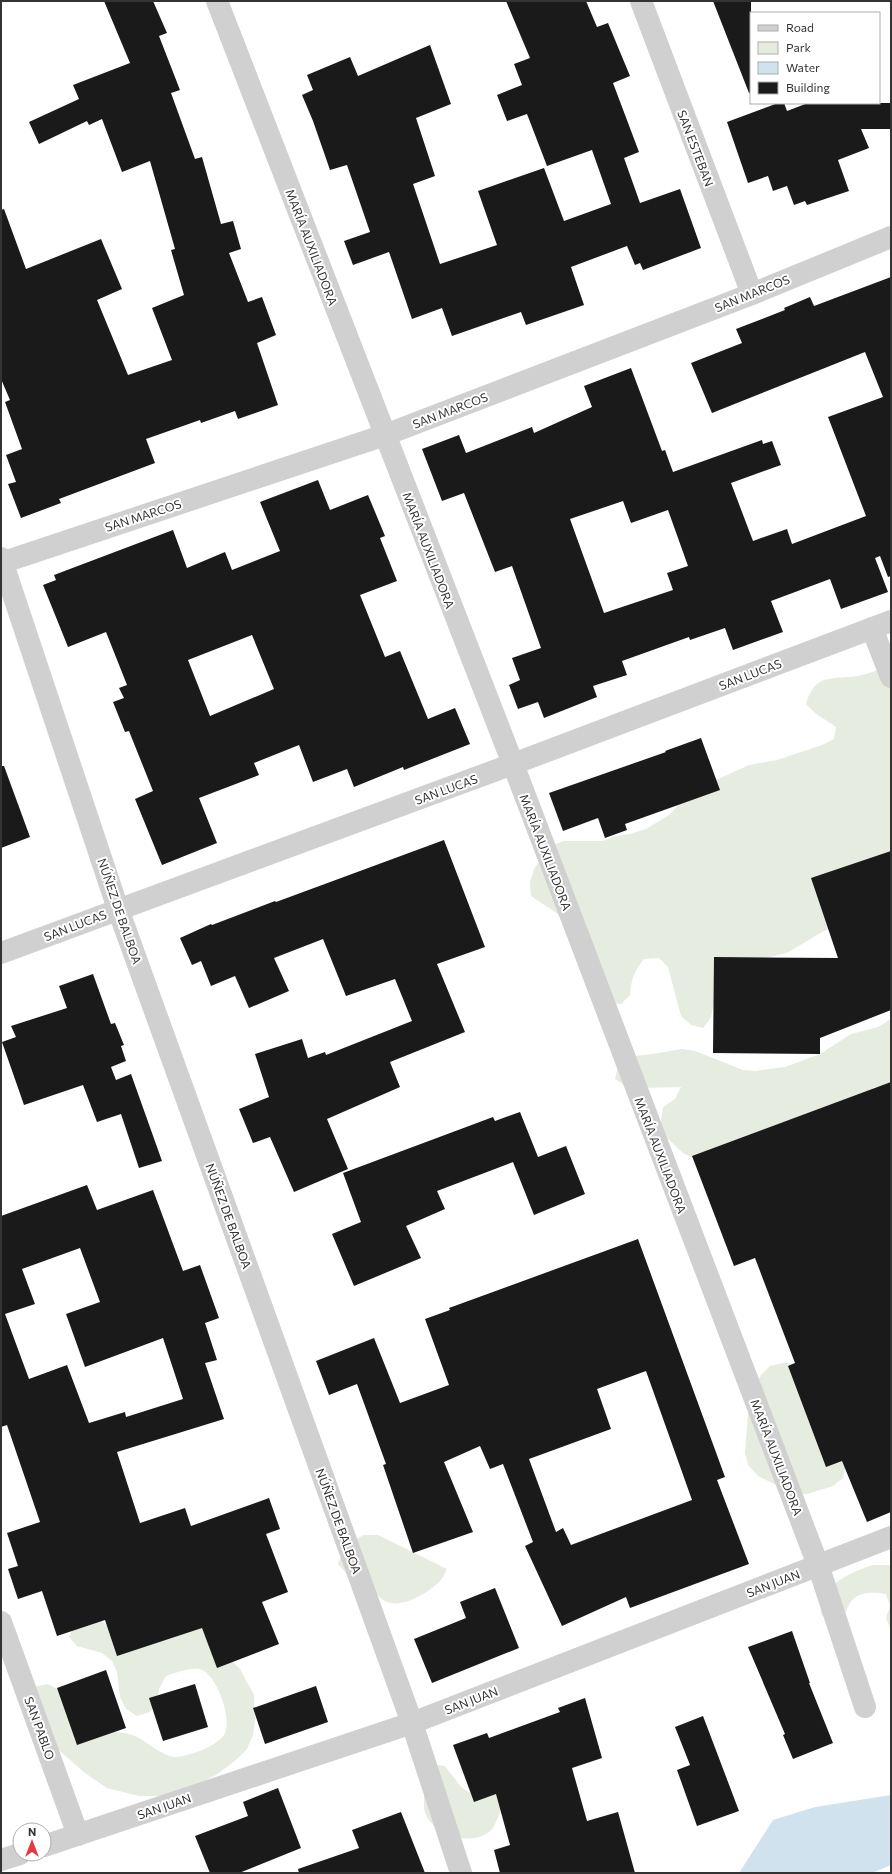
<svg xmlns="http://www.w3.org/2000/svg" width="892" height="1874" viewBox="0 0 892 1874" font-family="Commissioner,sans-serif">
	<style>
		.green { fill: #e6ecdf }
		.water { fill: #cfe2ee }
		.building { fill: #1a1a1a; fill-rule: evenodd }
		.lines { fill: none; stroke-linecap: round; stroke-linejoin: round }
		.minor { stroke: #d0d0d0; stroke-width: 22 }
		.labels { text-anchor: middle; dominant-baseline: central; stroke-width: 4; stroke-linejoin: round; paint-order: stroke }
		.street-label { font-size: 12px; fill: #333; stroke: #fff }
	</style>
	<rect width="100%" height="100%" fill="#fff"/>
	<g class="green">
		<path d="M891,665V920L846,922L822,932L787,953L761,959L714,1003L711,1017L703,1028L691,1025L681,1016L668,967L659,958L644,959C634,971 631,980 630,995L621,1004L608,1003L564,918L531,896L530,882L534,869L549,847L563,841H603L615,836L630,834L646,829L669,815L688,795L716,780L749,765L777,760L822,745L834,739L836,727L815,713L806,704C815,672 833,680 858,676C869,674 880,669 891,665Z"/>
		<path d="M891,1019V1086L874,1087L865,1098L707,1165L683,1153L662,1133L661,1120L663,1107L675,1099L681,1087L641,1088L626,1086L615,1079L618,1067L627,1057L653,1054L682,1049L695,1051L743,1070L755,1071L785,1067L820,1054L851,1034L878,1027Z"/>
		<path d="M783,1363L798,1364L846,1464L843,1478L833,1486L807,1494H794L758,1476L748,1465L745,1453L749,1401L761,1375L770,1366Z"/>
		<path d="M364,1535H378L447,1569C445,1573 443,1577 441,1580C430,1592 401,1610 385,1601C375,1596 375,1587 369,1584C354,1576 350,1578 338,1564C344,1548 348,1543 364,1535Z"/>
		<path d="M873,1565H891V1630L886,1618L890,1606L886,1594C873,1592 858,1591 850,1603C848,1606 847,1612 844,1614C837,1619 829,1617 822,1616C821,1613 820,1607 821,1604C825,1583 856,1570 873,1565Z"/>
		<path d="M206,1616L202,1629L207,1641L219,1649L240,1669L254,1695L255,1722L253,1735L247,1749L236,1760L216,1775L190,1788L164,1796H139L107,1788L85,1773L45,1738L33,1687L48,1684L60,1691L98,1731C112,1732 125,1731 137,1737C149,1743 162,1756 175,1757C188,1757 217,1746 224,1735C233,1721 218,1679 204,1671C194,1665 176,1673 166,1676L159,1689L157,1702L150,1712L137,1716L126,1709L120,1697L117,1672L112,1661L102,1653L77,1646L69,1637L75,1625L102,1621L125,1642Z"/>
		<path d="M432,1764L445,1766L461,1787L473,1795L506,1791C502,1802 500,1816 494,1826C480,1849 436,1837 426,1815C420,1802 428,1777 432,1764Z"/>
	</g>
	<path class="water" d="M891,1795V1865L872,1873H739L773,1820L815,1807Z"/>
	<g class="building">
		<path d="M104,1H153L167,33L159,36L180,90L171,93L195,159L202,157L221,224L233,221L241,249L229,253L248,302L262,297L276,335L257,343L278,405L238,419L235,411L201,423L200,420L146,439L155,463L59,499L61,503L21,518L8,484L16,482L6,455L22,449L5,402L10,400L1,379V210L4,209L26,269L101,239L122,289L97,300L128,375L172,360L152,308L184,295L171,250L175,249L150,161L122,172L102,119L89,125L87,121L39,144L29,122L79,99L73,85L130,63Z"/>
		<path d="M506,1H586L597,27L608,23L630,76L613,83L639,152L624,158L640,203L680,189L701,248L643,270L640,263L635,265L627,246L571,267L584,305L526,325L521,312L452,336L442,308L412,319L389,252L353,265L344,241L370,232L347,165L330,170L313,121L302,95L313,90L307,75L350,57L358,76L430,45L451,104L416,118L435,176L413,184L440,264L497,245L478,191L544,168L564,221L611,204L592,150L547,166L527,114L507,121L497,95L522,85L514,64L530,58Z"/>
		<path d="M713,1H751V93H749Z"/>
		<path d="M778,103H784L787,111L808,103H891V129H861L869,148L838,160L849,191L807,205L805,201L794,205L787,186L773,191L768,176L748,183L727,122Z"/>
		<path d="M891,277V576L888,577L880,556L875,558L888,592L841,609L830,579L771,601L783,632L733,650L725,628L690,640L689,637L622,661L627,675L593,686L597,697L544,718L538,702L518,709L509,685L520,680L512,658L541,648L512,566L495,572L464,493L442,501L422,449L459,435L466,453L532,427L534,433L592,407L584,386L631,368L662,451L665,450L673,472L762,440L763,444L772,441L781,465L731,483L753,541L787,529L792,544L866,516L828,417L883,397L865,352L712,413L691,363L742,343L736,329L785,310L784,308L810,297L814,306ZM623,501L631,523L668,510L688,566L667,573L673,590L604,613L570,519Z"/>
		<path d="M318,480L330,510L368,495L385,536L380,538L397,581L360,595L385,657L400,651L428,719L455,708L470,744L404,770L403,767L354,787L347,769L313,782L299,745L254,763L259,775L199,798L217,843L162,865L135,799L153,791L129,731L125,732L113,702L124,698L119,688L127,685L106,632L68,647L43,585L56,580L54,575L173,530L187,568L225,552L232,570L280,551L260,502ZM252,635L274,689L210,716L188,660Z"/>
		<path d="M701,738L720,790L625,824L627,830L605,838L598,818L563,831L549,793L666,752L665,751Z"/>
		<path d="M1,766H4L30,837L1,848Z"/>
		<path d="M444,840L485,947L437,964L465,1032L390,1062L400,1087L327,1119L348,1169L294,1192L270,1137L253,1143L239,1109L269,1097L255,1054L302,1039L308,1058L325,1052L326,1055L412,1021L395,979L346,996L323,939L274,958L289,991L249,1008L235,976L211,986L201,961L192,965L180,938L211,924L212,925L275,901L276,902Z"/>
		<path d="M891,851V1010L820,1038V1054L713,1053L714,957L838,958L811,878Z"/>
		<path d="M93,974L111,1024L115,1023L124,1045L121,1046L126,1061L111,1067L116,1080L131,1074L162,1161L139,1168L121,1114L97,1122L83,1085L24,1105L2,1042L16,1037L11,1026L67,1008L59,986Z"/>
		<path d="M891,1082V1512L867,1522L842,1461L826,1467L788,1366L795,1363L755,1258L734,1266L692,1156Z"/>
		<path d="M520,1112L538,1157L566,1146L585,1194L534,1215L513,1162L437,1191L445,1209L406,1226L421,1258L354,1286L332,1234L361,1222L343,1173L493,1117L495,1121Z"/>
		<path d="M87,1185L97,1210L153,1190L183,1271L200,1265L219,1318L205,1323L217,1360L205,1363L224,1419L117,1452L140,1523L185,1508L191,1526L269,1498L280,1529L266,1534L288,1592L262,1602L279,1644L217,1668L202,1628L117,1656L105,1620L57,1636L42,1591L18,1599L8,1569L18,1566L7,1533L40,1522L7,1425L1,1427V1216ZM80,1248L100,1302L66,1314L85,1367L163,1338L183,1399L126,1417L125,1412L89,1423L67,1365L29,1379L5,1314L35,1304L22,1269Z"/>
		<path d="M638,1239L725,1477L717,1480L749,1564L630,1608L626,1597L562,1626L525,1546L533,1542L503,1464L490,1469L480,1446L444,1462L473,1532L413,1553L383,1465L386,1464L357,1384L329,1395L316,1361L374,1338L400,1403L449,1385L425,1319L450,1310L449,1308ZM646,1371L692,1500L571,1545L563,1528L556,1532L529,1459L611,1429L597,1389Z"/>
		<path d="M495,1588L519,1648L432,1683L414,1639L466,1618L460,1602Z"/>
		<path d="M792,1631L810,1683H809L833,1743L793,1759L783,1735L785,1734L748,1647Z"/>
		<path d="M106,1670L126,1728L77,1745L57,1688Z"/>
		<path d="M195,1684L208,1727L163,1741L149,1698Z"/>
		<path d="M316,1686L328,1722L265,1744L253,1708Z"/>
		<path d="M585,1698L602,1758L572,1768L587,1821L618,1812L635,1873H500L494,1850L510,1845L496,1794L474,1802L453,1745L487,1733L489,1738L560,1712L558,1708Z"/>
		<path d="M703,1716L739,1811L697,1826L677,1770L690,1765L675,1727Z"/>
		<path d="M278,1788L301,1848L239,1873H210L195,1836L248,1816L243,1802Z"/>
		<path d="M401,1812L425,1873H299L298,1869L359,1848L352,1830Z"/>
	</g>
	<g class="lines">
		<g class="minor">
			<path d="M217,1L513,764L818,1565L865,1707"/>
			<path d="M641,1L752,294"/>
			<path d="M1,558L118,909L412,1723L461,1873"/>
			<path d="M1,563L385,435L752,294L891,237"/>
			<path d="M872,628L891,677"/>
			<path d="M1,953L513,764L891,621"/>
			<path d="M1,1622L78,1835"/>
			<path d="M44,1846L412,1723L891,1537"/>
			<path d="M1,1860L20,1854"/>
		</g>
	</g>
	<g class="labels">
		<g class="street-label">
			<text transform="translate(696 148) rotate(69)">SAN ESTEBAN</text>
			<text transform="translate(312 247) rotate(69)">MARÍA AUXILIADORA</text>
			<text transform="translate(752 293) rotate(-22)">SAN MARCOS</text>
			<text transform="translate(450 410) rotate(-21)">SAN MARCOS</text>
			<text transform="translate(143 515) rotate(-18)">SAN MARCOS</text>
			<text transform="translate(429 550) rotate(69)">MARÍA AUXILIADORA</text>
			<text transform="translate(750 674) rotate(-21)">SAN LUCAS</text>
			<text transform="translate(446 789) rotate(-20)">SAN LUCAS</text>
			<text transform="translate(546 852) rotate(69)">MARÍA AUXILIADORA</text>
			<text transform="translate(120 911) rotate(71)">NÚÑEZ DE BALBOA</text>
			<text transform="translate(75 925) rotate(-21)">SAN LUCAS</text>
			<text transform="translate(661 1155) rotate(69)">MARÍA AUXILIADORA</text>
			<text transform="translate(229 1216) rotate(70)">NÚÑEZ DE BALBOA</text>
			<text transform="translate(777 1457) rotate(69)">MARÍA AUXILIADORA</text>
			<text transform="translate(339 1521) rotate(70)">NÚÑEZ DE BALBOA</text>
			<text transform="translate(773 1583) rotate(-21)">SAN JUAN</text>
			<text transform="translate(471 1700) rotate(-21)">SAN JUAN</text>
			<text transform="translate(40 1728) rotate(70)">SAN PABLO</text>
			<text transform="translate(164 1806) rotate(-19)">SAN JUAN</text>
		</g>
	</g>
	<rect width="892" height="1874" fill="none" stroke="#333333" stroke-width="4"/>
	<rect x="750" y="12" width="130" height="92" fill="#ffffff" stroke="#adadad"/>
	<rect x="758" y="25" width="20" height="6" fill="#d0d0d0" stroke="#adadad"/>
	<text x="786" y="32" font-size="12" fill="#333333">Road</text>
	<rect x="758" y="42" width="20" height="12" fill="#e6ecdf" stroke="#adadad"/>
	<text x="786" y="52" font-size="12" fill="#333333">Park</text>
	<rect x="758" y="62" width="20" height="12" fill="#cfe2ee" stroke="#adadad"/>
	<text x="786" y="72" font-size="12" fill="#333333">Water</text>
	<rect x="758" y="82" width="20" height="12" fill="#1a1a1a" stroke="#adadad"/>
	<text x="786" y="92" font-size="12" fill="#333333">Building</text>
	<g transform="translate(32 1842)"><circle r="19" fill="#ffffff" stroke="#adadad"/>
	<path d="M0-3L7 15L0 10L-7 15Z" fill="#e63946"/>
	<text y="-6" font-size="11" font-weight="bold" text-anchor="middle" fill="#333333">N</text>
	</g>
</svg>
